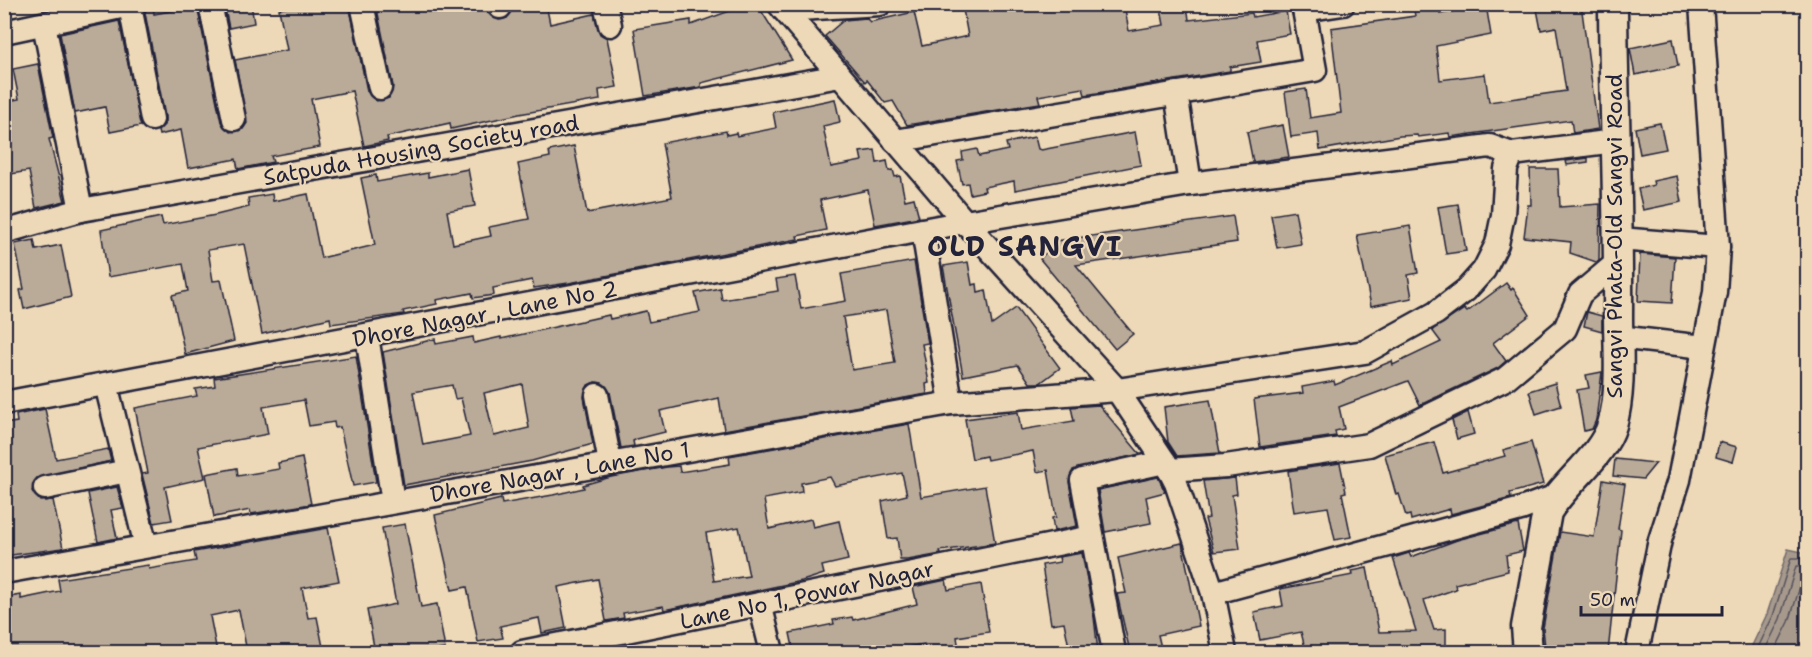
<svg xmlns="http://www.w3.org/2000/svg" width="1812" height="657" viewBox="0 0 1812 657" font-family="'Shantell Sans',sans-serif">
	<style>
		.water { fill: #a79a8d; stroke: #726a6c; stroke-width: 1.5 }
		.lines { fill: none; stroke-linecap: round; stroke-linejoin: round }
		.shore { stroke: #57525c; stroke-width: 1.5 }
		.building { fill: #baab98; stroke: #22223b; stroke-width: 1.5; fill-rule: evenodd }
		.minor-casing { stroke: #22223b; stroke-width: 27 }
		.major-casing { stroke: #22223b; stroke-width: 33 }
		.minor { stroke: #edd9b7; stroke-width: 22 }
		.major { stroke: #edd9b7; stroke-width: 28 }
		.labels { text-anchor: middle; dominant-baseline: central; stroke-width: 4.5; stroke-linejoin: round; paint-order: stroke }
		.street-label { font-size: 22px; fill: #22223b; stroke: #edd9b7 }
		.district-label { font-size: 28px; font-weight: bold; letter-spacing: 1.5px; fill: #22223b; stroke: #edd9b7 }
	</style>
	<rect width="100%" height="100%" fill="#edd9b7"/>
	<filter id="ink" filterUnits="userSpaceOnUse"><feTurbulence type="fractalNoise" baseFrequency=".0167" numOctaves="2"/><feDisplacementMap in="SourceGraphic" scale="12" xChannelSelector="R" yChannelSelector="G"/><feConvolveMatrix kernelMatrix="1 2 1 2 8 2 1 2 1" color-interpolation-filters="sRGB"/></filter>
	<g filter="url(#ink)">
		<path class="water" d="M1788,549L1807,553V652H1749L1767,614Z"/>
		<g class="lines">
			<g class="shore">
				<path d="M1756,652L1773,616L1791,558H1808"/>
				<path d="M1764,652L1780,619L1796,566H1808"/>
				<path d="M1774,652L1789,622L1803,577L1808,575"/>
			</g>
		</g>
		<g class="building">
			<path d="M148,4H153L154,14L197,6L221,122L230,132L243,129L247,123L235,60L287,50L279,9L304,4H349L367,91L376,101L389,98L393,86L376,4H486L489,14L499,20L507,18L513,8L546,4L550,24L594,14L600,34L607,38L617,87L599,90L600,100L519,114L451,129L450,123L387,137L388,141L364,146L352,91L311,99L320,147L271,156L273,162L238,169L236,159L188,168L181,130L159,135L158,131L165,124V116L145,13Z"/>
			<path d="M224,4H251L254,23L229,28Z"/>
			<path d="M749,4H757L792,60L701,83V87L645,96L634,29L691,20V25Z"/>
			<path d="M962,4H1124L1129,31L1164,25L1160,4H1187L1189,20L1252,13L1253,17L1286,11L1290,34L1257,40L1261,62L1230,67V71L1085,95L1083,88L1038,96L1040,103L907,125L893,101L885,103L867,80L865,82L825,36L844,20L866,18L870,22L914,12L922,46L968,36Z"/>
			<path d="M1413,4H1439L1440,14L1486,5L1491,35L1436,46L1440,80L1485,74L1489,102L1566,91L1556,27L1541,30L1536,4H1581L1598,129L1573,133L1571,120L1450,137L1449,133L1418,137L1417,135L1400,136L1320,150L1318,133L1291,137L1285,92L1306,89L1310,118L1341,113L1331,28L1415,16Z"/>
			<path d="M119,21L141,126L110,132L105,107L75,113L60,34Z"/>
			<path d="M1673,39L1678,66L1635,75L1630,48Z"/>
			<path d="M38,64L53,138L49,139L65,201L36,208L29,171L4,175V102L19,99L13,69Z"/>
			<path d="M835,99L840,122L823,126L831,167L862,161L860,152L875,150L877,163L887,161L889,171L893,170L895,177L900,176L905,200L914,198L919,217L875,225L868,190L820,200L826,230L797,236L798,239L569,283L534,288L532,280L493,288L494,295L473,298L472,293L436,300L437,304L403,311L404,314L331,324L330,318L262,334L244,244L208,250L213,281L221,280L234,341L185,354L172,295L188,291L183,264L108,277L101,230L161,217L163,225L216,215L249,207L248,198L272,194L273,201L308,194L321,258L375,245L361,178L376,175L377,182L428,173V177L468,169L475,206L447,211L453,244L491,236L489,227L529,219L518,164L550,157L549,151L574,146L587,213L672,197L662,143L726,131L727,135L736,133L737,136L776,128L773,112Z"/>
			<path d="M1660,123L1666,149L1640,154L1635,128Z"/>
			<path d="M1283,125L1289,157L1253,162L1247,132Z"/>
			<path d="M1135,132L1141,165L1015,190L1014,181L984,187L985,191L970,194L968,183L962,184L957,161L963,160L962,152L977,149L979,156L1008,150L1006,143L1035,137L1038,149L1041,150Z"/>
			<path d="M1588,158V162L1567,165L1566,161Z"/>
			<path d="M1530,169H1558L1560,207L1600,204L1599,260L1596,262L1570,253L1571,242L1524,237L1528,205H1531Z"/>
			<path d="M1677,176L1682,202L1643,210L1638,189L1654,185L1653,181Z"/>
			<path d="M1458,204L1466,251L1446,254L1438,207Z"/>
			<path d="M1295,211L1301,244L1277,248L1271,215Z"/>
			<path d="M1233,216L1237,242L1076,265L1133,334L1115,349L1040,259L1056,241Z"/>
			<path d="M1410,226L1418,273L1408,275L1412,298L1371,306L1357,235Z"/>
			<path d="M34,240L36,250L61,245L71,297L24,309L20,290L24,289L15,244Z"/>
			<path d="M1640,254L1675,257L1672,303L1638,301Z"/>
			<path d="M914,261L928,343L922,344L929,383L926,384L927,394L724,430L719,398L660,411L665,432L637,439L633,441L634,446L621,448L610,392L602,383L595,382L588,385L584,397L593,444L532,461L404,485L383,352L435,339L436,344L473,337L474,343L501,337V339L609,315L610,319L646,311L649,322L700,312L695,293L720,288L722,300L778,291L776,279L795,276L801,309L846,301L841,274ZM886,310L895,363L852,370L843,317ZM522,384L529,428L494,436L484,393ZM452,385L455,399L461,398L470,436L423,445L413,392Z"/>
			<path d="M968,262L972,285L977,284L978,292L986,290L992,325L1016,308L1060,368L1040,383H1030L1018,365L963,376L943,266Z"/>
			<path d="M1506,283L1511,290L1513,288L1530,315L1493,343L1506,361L1498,368L1420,405L1408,381L1339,407L1344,429L1335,431L1336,436L1260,447L1254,399L1303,393L1302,387L1334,381L1335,385L1392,361L1393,365L1441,342L1432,330L1464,309L1467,312Z"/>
			<path d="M1587,312L1602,316V331L1584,326Z"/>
			<path d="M356,356L376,482L353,486L340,427L335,428L334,422L309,426L304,400L263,407L268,434L198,447L205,478L165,487L172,520L154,523L142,474L148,473L135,408L197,396L195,389L215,386L214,378Z"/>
			<path d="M1602,372L1596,420L1592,429L1584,431L1577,390L1589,388L1586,375Z"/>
			<path d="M1555,383L1561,406L1536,414L1529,391Z"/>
			<path d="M1210,400L1220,453L1177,456L1168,442L1164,407Z"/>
			<path d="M1099,405L1140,454L1073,470L1069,482L1077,526L1054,531L1052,518L1056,517L1048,470L1037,472L1033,451L987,460L986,456L972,459L965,419L1018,412L1021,430L1074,421L1071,407Z"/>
			<path d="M45,409L56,459L108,449L111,461L37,478L32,491L40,501L53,500L63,548L4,556V424L17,422L16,415Z"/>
			<path d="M1468,412L1474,434L1457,439L1452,420Z"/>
			<path d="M909,424L921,497L985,486L995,543L940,551L941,554L908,560H900L897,538L888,539L882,501L907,495L902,473L835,486L830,477L801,483L802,492L764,499L769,529L811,519L813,527L839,521L848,560L822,566L824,574L802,581L664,610L663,606L623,613L624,618L606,621L598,579L558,587L566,628L542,633L539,618L500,626L503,638L478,642L467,587L452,590L435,515L501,499L502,504L553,495L584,488L583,485L611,477L667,467L679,466L680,472L730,464L729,456ZM739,527L749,576L714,581L706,533Z"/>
			<path d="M1434,442L1443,473L1505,456L1503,450L1531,442L1543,484L1510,493L1511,498L1451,514L1450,509L1411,520L1410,515L1406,516L1399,494L1396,495L1385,455Z"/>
			<path d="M1719,442L1737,447L1733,462L1716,457Z"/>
			<path d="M302,458L311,504L251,514L250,510L214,517L206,474L237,468L238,476L279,469L278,463Z"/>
			<path d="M1615,459L1656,463L1643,479L1613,476Z"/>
			<path d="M1340,463L1346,492L1342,493L1351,537L1335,540L1328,507L1294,512L1288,471Z"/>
			<path d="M1158,477L1165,492L1146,497L1151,523L1105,532L1098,490Z"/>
			<path d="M1235,478L1237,494L1232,495L1240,549L1214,552L1205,519L1209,518L1203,481Z"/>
			<path d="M1603,480L1625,484L1618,529L1621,530L1608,652L1545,647L1543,628L1560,532L1594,537Z"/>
			<path d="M117,487L123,508L111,510L117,538L98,542L88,493Z"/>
			<path d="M405,524L421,607L437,604L445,649L425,652H375L367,610L396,604L382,528Z"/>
			<path d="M1518,524L1523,551L1506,555L1508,571L1455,584L1456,589L1424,600L1434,630L1446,629V646H1443V652H1306L1301,632L1260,640L1254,612L1283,606L1280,589L1353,575L1352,571L1367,568L1379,632L1416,631L1393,558L1409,553L1411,557L1457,540Z"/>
			<path d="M328,528L339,581L302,588L308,618L317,617L324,652H247L239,610L210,616L217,652H4V598L21,595V599L60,591L58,579L148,565L149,569L196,561L194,552Z"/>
			<path d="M1182,543L1199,626L1158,635L1162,652H1130L1117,594L1126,593L1118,558Z"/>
			<path d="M1082,553L1094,617L1098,652H1070L1064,622L1051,624L1042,565L1060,562L1059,557Z"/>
			<path d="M946,580L948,590L981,584L989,632L957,637L959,650L926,652L924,644L879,652H794L790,633L834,624L833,620L852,617L853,620L917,604L913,587Z"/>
		</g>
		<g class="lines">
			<defs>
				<g id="minor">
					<path d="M210,4L234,119"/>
					<path d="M362,4L380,88"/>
					<path d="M500,4V7"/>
					<path d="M605,4L610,25"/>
					<path d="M779,4L965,222L1117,390L1165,462L1176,483L1213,593L1225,652"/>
					<path d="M130,6L152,119"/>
					<path d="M784,10L880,4"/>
					<path d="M1304,10L1343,4"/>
					<path d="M44,24L81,210"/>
					<path d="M4,32L135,4"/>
					<path d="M1176,93L1190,184"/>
					<path d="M895,141L1315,70L1303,4"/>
					<path d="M923,230L951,403"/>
					<path d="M4,232L81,210L840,76"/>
					<path d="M1619,239L1718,247"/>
					<path d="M367,336L393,502"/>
					<path d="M1618,337L1704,347"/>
					<path d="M106,384L146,546"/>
					<path d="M597,395L610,463"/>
					<path d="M4,403L965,222L1190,184L1490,146L1512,154"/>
					<path d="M1169,470L1226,466L1369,445L1505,379L1565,329L1580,294L1619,261"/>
					<path d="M45,488L127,471"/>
					<path d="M4,572L951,403L1117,390L1365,352L1436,313L1466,290L1484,270L1497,244L1503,215L1506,169L1512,154L1615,141"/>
					<path d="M1213,593L1521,509L1556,496"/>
					<path d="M760,604L772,652"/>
					<path d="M522,652L1092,537"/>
					<path d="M1114,652L1082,480L1165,462"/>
					<path d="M1637,652L1660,540L1679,480L1715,292L1718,247L1701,4"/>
				</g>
				<path id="major" d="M1528,652L1526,627L1547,512C1564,483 1603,456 1612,425C1622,391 1618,351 1618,316C1619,214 1614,112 1613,10"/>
			</defs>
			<use href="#minor" class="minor-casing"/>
			<use href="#major" class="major-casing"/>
			<use href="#minor" class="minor"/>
			<use href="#major" class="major"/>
		</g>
	</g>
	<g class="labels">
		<g class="street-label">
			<text transform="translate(421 150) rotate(-10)">Satpuda Housing Society road</text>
			<text transform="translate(1614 236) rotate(-90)">Sangvi Phata-Old Sangvi Road</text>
			<text transform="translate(485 314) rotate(-11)">Dhore Nagar , Lane No 2</text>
			<text transform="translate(560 472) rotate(-10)">Dhore Nagar , Lane No 1</text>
			<text transform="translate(807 595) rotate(-12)">Lane No 1, Powar Nagar</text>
		</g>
		<g class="district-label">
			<text x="1025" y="246">OLD SANGVI</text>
		</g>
	</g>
	<rect width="1812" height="657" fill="none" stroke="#edd9b7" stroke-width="24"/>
	<rect x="12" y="12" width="1788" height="633" fill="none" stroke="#22223b" stroke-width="2" filter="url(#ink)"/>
	<path d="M1581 606v9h141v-9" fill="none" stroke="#22223b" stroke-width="3"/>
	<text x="1590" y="606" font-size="18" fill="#22223b" stroke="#edd9b7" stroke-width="4.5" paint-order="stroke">50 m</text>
</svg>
